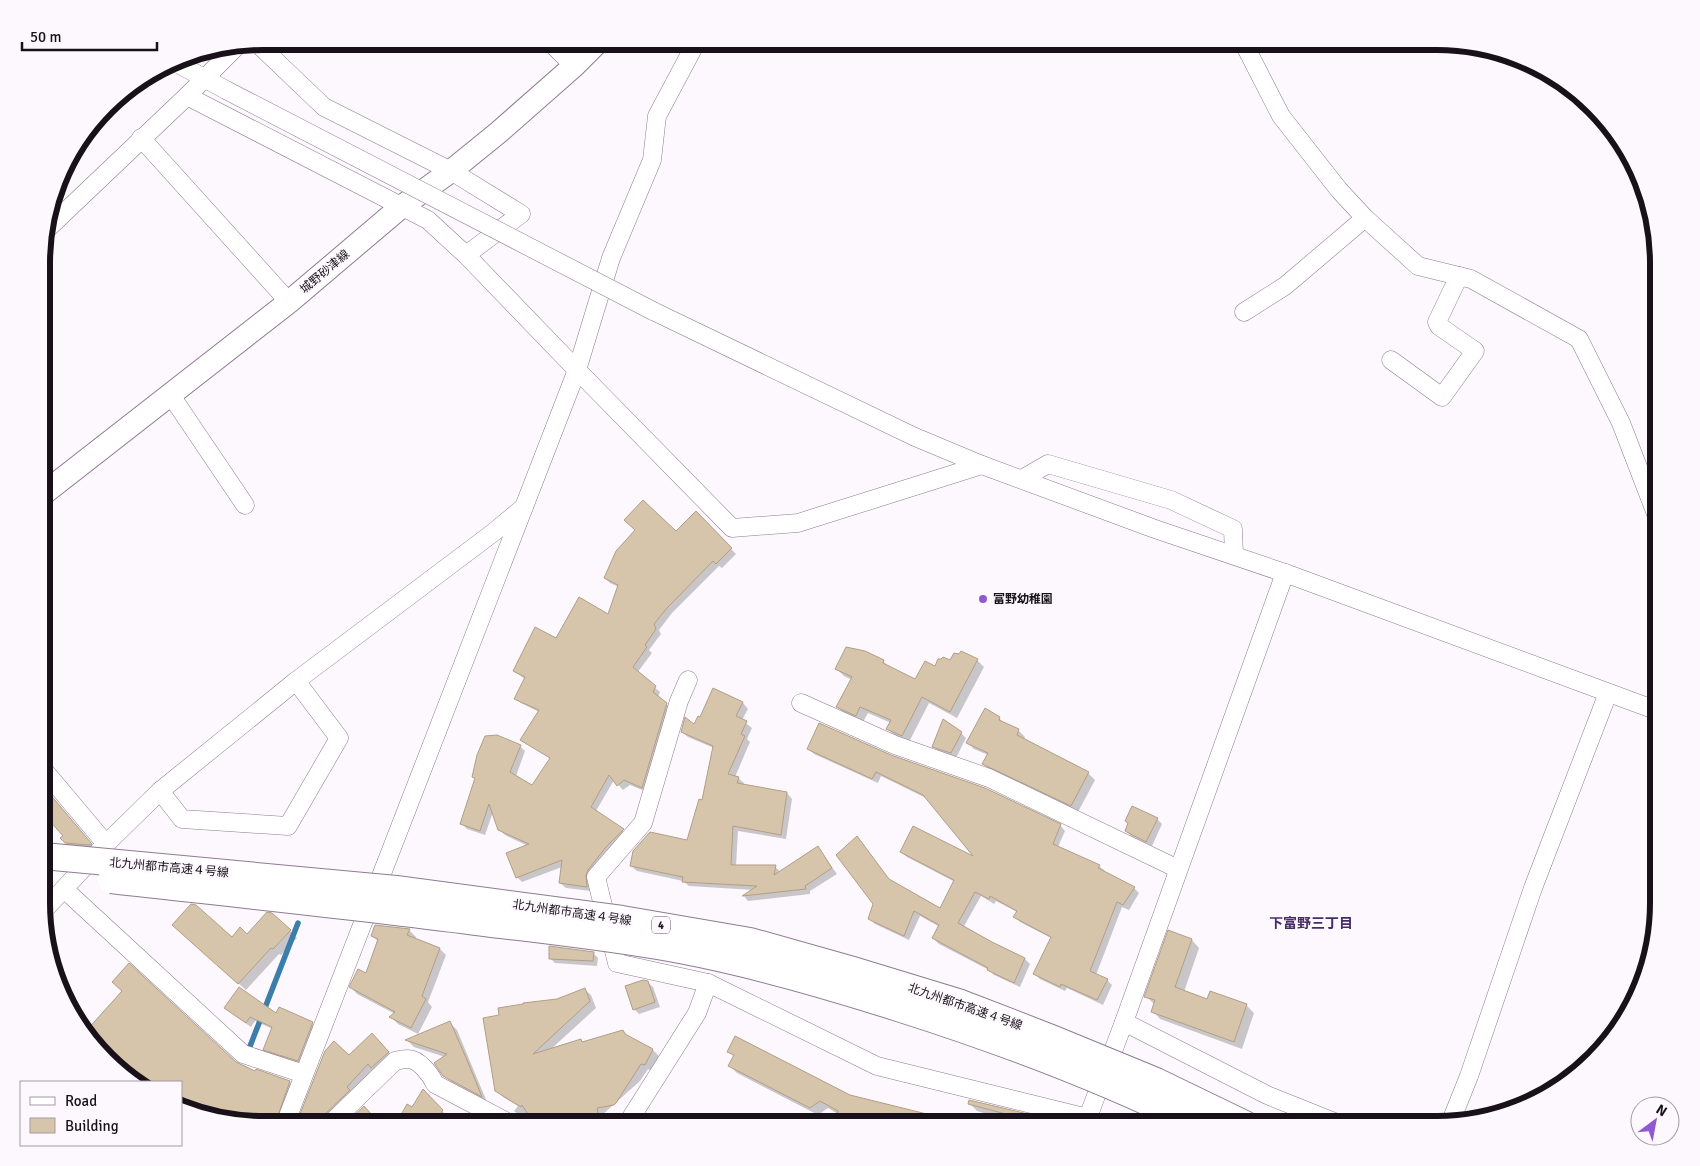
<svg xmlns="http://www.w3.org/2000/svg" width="1700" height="1166" viewBox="0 0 1700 1166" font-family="Signika,'Noto Sans JP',sans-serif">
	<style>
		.shadow { fill: #0003 }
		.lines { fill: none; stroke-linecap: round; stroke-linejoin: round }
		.stream { stroke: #3b7eac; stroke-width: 5.5 }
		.building { fill: #d7c5ab; stroke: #b09f86 }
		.minor-casing { stroke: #8e7b91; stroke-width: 19 }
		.major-casing { stroke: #8e7b91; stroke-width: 24 }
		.minor { stroke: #fff; stroke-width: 18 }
		.major { stroke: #fff; stroke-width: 22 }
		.minor-bridge-casing { stroke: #8e7b91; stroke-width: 19; stroke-linecap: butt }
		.highway-bridge-casing { stroke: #8e7b91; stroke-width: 28; stroke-linecap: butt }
		.minor-bridge { stroke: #fff; stroke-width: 18 }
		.highway-bridge { stroke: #fff; stroke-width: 26 }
		.poi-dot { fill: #9059d2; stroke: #fcf8fd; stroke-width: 2 }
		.labels { text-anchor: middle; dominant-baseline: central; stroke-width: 4; stroke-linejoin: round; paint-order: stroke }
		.shield { fill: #fcf8fd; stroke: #5d565e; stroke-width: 1 }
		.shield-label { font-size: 11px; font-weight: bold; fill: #19111a }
		.street-label { font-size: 12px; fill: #19111a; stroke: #fcf8fd }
		.poi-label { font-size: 12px; font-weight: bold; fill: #19111a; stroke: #fcf8fd; text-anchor: start }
		.neighbourhood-label { font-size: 14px; font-weight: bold; fill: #472d68; stroke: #fcf8fd }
		.rim { fill: none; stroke: #19111a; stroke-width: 6 }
	</style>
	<rect width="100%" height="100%" fill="#fcf8fd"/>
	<g class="shadow">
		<path d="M696,513L736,554L722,568L719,566L672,613L659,630L661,634L649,650L652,653L637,673L660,692L658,697L672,709L647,792L630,785L623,790L614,780L596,811L628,835L591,891L566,888L560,883L562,867L522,882L517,877L528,846L505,835L499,829L493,812L485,835L467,829L462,824L476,779L473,776L520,746L525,751L516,776L532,787L554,762L539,712L521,703L516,698L525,679L514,671L556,640L608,615L619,587L610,583L605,578L676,533Z"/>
		<path d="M959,656L977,660L984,667L957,718L929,703L909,742L895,736L888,729L891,723L868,713L863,722L845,714L838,707L852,680L844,676L837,669L883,661L890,668L915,680Z"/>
		<path d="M714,690L743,703L748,709L742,720L752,728L747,739L750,742L735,777L738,778L744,783L743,785L787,793L792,799L786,839L738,831L736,866L775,867L781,872L818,848L837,874L810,891V894L748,901L744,896L753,890L689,886L683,881L637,871L631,866L688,841L702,802L714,748L688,737L682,732L695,726L701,719Z"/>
		<path d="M999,718L1004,723L1018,730L1025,737L1024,740L1088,773L1095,780L1078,812L991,771L984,764L988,755L974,749L967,742Z"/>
		<path d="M961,733L966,738L956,758L939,752L934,747Z"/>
		<path d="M808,749L891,756L1060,825L1065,831L1058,847L1099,866L1105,871L1104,873L1134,888L1139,893L1129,910L1122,907L1096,975L1107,980L1112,985L1103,1005L1067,988L1065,991L1040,979L1035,974L1051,938L1020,922L1015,917L1017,912L996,901L994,904L981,896L963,928L991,943L1025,959L1030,964L1020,987L994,975L989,970L939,944L933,938L940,927L920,916L909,940L875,924L869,918L874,903L890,882L940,910L955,882L907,857L901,852L978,860L928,799L881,776L878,783L814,754Z"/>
		<path d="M54,799L95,849L70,847L62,838L64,836L50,819L43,824V800Z"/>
		<path d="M1157,819L1162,824L1152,846L1131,836L1126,831Z"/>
		<path d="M409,930L416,937L415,939L440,949L446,955L428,1002L432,1007L418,1034L398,1024L391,1017L395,1014L357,994L351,987L366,975L379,942L372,936Z"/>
		<path d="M290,931L297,938L281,955L279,954L246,990L181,932L232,939Z"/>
		<path d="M1192,940L1199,948L1184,992L1208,1000L1246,1005L1254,1013L1242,1049L1160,1019L1153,1011L1155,1005L1146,996Z"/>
		<path d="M593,953L598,958L597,966L555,963L550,958Z"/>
		<path d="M647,982L653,987L660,1007L639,1014L634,1009Z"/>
		<path d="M584,989L591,995L596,1008L550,1050L581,1040L583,1043L623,1031L629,1038L653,1050L659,1056L651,1071L648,1069L640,1081L592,1124H530L514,1111L518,1106L503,1097L496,1090L500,1016L558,1000Z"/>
		<path d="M231,1013L277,1015L312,1023L317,1028L303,1065L270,1054L265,1049L273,1029L255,1021L251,1027Z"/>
		<path d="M450,1023L457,1030L487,1102L452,1083L444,1076L445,1057L414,1047L408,1041Z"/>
		<path d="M380,1043L396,1060L331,1124H298L326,1052L349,1056Z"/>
		<path d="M729,1051L850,1096L962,1125H838V1114L828,1108L818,1115L737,1073L730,1066L734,1057Z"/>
		<path d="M235,1063L256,1072L290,1082L298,1090L285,1124H249L192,1113L181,1107V1082H134L128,1079Z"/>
		<path d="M429,1097L448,1117L443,1124H397L408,1106L413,1108Z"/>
		<path d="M970,1104L1048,1120L1052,1125H1025L977,1111Z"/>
	</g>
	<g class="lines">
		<path class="stream" d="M247,1054L298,923"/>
	</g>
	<g class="building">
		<path d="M643,500L676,531L696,511L732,548L716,564L713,561L667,608L654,624L656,629L645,645L647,647L633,667L656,686L653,692L667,703L642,788L624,780L617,786L609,775L591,807L624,829L606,847L588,870L586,875L587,887L559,883L562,860L516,878L506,853L529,844L498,830L489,804L480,831L460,824L475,778L472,777L477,755L485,736L497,735L521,745L510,772L532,785L550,758L520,740L539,710L514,699L525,677L513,671L535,627L556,638L579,597L608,614L618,585L604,578L616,551L635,530L624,520Z"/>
		<path d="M846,647L865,651L884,660L883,663L915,679L925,661L935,666L938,659H941L943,657L950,660L954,653L959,654L961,651L978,659L950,712L922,697L902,736L886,729L891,720L860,707L856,716L836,707L852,677L835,669Z"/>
		<path d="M713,688L743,702L736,716L747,721L741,734L745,736L728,774L739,777L737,783L787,792L781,835L733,826L731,865H776L774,875L818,846L832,868L805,886L806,889L742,896L757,886L682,882L683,877L630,866L633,851L650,832L687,840L699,799L702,800L713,746L681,732L685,717L694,724L698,716L700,717Z"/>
		<path d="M985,708L1000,717L999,720L1019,729L1017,735L1089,772L1071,806L982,764L988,753L966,743Z"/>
		<path d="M943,719L962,732L951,753L932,747Z"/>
		<path d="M819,723L891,755L985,788L1061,824L1053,844L1100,865L1098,868L1135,887L1123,905L1117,902L1090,971L1108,979L1097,1000L1061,984L1060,987L1033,974L1051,937L1013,917L1017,911L990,896L989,899L975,892L958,923L992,942L1025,958L1014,983L987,970L988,968L932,938L939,925L914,911L904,936L868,919L873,904L836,855L857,836L889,879L940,908L954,880L900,852L913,826L973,856L923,795L876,772L872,779L807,749Z"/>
		<path d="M49,793L92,844L90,845L65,843L60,838L63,836L43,813V798Z"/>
		<path d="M1132,806L1158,818L1146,842L1125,831L1128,823L1125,821Z"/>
		<path d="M191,904L196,905L232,937L240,927L247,934L267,912L272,913L291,930L273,949L271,948L238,984L172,925Z"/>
		<path d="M375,925L410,929L407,935L440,948L422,996L426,999L411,1028L389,1017L395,1012L349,987L358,969L366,973L378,939L371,936Z"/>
		<path d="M1168,930L1192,939L1175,987L1207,999L1210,991L1247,1004L1234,1042L1151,1012L1155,1000L1144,997Z"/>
		<path d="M549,946L594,952L593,961L549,959Z"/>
		<path d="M129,963L236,1062L255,1071L256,1069L290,1081L275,1124H249L192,1113L181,1107V1082H134L128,1079L86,1031L122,991L112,982Z"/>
		<path d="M643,980L648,981L655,1002L633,1010L625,986Z"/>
		<path d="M239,987L276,1013L279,1007L313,1022L298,1061L263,1050L272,1027L250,1017L246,1023L224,1008Z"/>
		<path d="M585,988L590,1001L533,1054L581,1039L582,1042L623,1030L625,1034L653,1049L645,1065L641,1064L616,1103L614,1105L597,1108L599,1118L585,1124H534L522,1105L521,1107L495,1091L483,1018L499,1015L498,1008L523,1004V1003L557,999Z"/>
		<path d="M450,1021L467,1060L482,1097L443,1076L434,1063L447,1054L405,1040Z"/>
		<path d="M372,1033L389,1052L371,1068L368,1064L347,1087L350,1090L323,1116L320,1124H296L325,1051L334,1041L349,1055Z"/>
		<path d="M735,1036L850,1095L947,1119V1125H834L838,1111L820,1101L810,1108L728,1066L734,1055L727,1052Z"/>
		<path d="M423,1089L443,1110L434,1124H396L407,1104L412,1107Z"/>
		<path d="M969,1100L1049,1119L1047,1125L968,1104Z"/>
		<path d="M364,1106L380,1124H345Z"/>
	</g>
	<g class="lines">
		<defs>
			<g id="minor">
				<path d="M549,41L574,66"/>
				<path d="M1243,42L1281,116L1339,190L1365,218L1418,266L1471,279L1579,339L1621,423L1658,519"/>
				<path d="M257,43L324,107L451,171L521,214L466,255"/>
				<path d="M237,46L187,96L428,220L466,255L577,370L732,528L798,523L982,465"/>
				<path d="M173,61L226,90"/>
				<path d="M141,138L289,302"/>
				<path d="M44,232L187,96"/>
				<path d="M653,311L915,437L982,465L1155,529L1285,573L1658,711"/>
				<path d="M1244,312L1285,286L1365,218"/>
				<path d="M1391,360L1442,397L1475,351L1439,326L1437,322L1459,276"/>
				<path d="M170,394L245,505"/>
				<path d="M1022,479L1048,464L1171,500L1233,529L1234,555"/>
				<path d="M688,680L679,701L643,823L596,877L617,963L708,983L877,1066L1088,1118"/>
				<path d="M801,703L895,745L989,778L1178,869"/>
				<path d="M43,769L106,844"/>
				<path d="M160,791L182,819L288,826L339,738L296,681"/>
				<path d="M64,889L243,1054L304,1074"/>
				<path d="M43,911L106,844L160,791L296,681L494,532L524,507"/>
				<path d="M1124,1022L1267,1095L1342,1125"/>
				<path d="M1451,1121L1469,1076L1533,888L1608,693"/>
				<path d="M285,1124L577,370L611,258L652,160L657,116L697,41"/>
				<path d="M330,1124L395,1061C399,1060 404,1059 408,1059C419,1059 431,1075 435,1084L511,1124"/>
				<path d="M627,1124L697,1013L708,983"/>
				<path d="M1085,1125L1124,1022L1285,573"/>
			</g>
			<path id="major" d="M43,494L289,302L401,207L451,171L499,132L574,66L599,41"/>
		</defs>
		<use href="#minor" class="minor-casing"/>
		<use href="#major" class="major-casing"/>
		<use href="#minor" class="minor"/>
		<use href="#major" class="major"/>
		<defs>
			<path id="minor-bridge" d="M226,90L653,311"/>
			<g id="highway-bridge">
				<path d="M43,856L396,889L622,919L750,941L853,970L961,1003L1054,1039L1156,1081L1247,1125"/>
				<path d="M111,880C236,894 361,907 485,923C550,931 616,938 680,950C754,964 826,985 898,1008C999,1040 1100,1078 1196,1125"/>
			</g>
		</defs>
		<use href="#minor-bridge" class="minor-bridge-casing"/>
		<use href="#highway-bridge" class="highway-bridge-casing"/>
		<use href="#minor-bridge" class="minor-bridge"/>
		<use href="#highway-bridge" class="highway-bridge"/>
	</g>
	<circle class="poi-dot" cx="983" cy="599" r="5"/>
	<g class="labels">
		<rect class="shield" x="652" y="916.5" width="18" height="17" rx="4"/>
		<g class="shield-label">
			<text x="661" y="925">4</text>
		</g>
		<g class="street-label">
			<text transform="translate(325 272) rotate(-40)">城野砂津線</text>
			<text transform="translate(169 868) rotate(5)">北九州都市高速４号線</text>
			<text transform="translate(572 913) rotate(8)">北九州都市高速４号線</text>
			<text transform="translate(965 1007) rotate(19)">北九州都市高速４号線</text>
		</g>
		<g class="poi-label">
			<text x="993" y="599">富野幼稚園</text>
		</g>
		<g class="neighbourhood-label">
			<text x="1311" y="923">下富野三丁目</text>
		</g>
	</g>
	<path d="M0 0H1700V1166H0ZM263 50H1437A213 213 0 0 1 1650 263V903A213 213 0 0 1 1437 1116H263A213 213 0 0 1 50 903V263A213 213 0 0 1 263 50Z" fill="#fcf8fd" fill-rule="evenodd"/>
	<path class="rim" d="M263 50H1437A213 213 0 0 1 1650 263V903A213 213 0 0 1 1437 1116H263A213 213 0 0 1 50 903V263A213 213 0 0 1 263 50Z"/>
	<rect x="20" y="1081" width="162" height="65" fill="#fcf8fd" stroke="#a19ca2"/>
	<rect x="30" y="1097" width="25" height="8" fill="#ffffff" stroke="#a19ca2"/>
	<text x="65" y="1106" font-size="15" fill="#19111a">Road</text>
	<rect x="30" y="1118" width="25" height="15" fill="#d7c5ab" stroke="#a19ca2"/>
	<text x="65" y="1131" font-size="15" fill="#19111a">Building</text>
	<g transform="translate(1655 1121) rotate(32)"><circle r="24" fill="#fcf8fd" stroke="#a19ca2"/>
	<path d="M0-4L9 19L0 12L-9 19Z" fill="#9059d2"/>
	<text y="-8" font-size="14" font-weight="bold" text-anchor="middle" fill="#19111a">N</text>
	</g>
	<path d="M22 42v8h135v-8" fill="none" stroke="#19111a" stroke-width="2.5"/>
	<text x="30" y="42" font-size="15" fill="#19111a" stroke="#fcf8fd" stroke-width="4" paint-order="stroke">50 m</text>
</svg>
